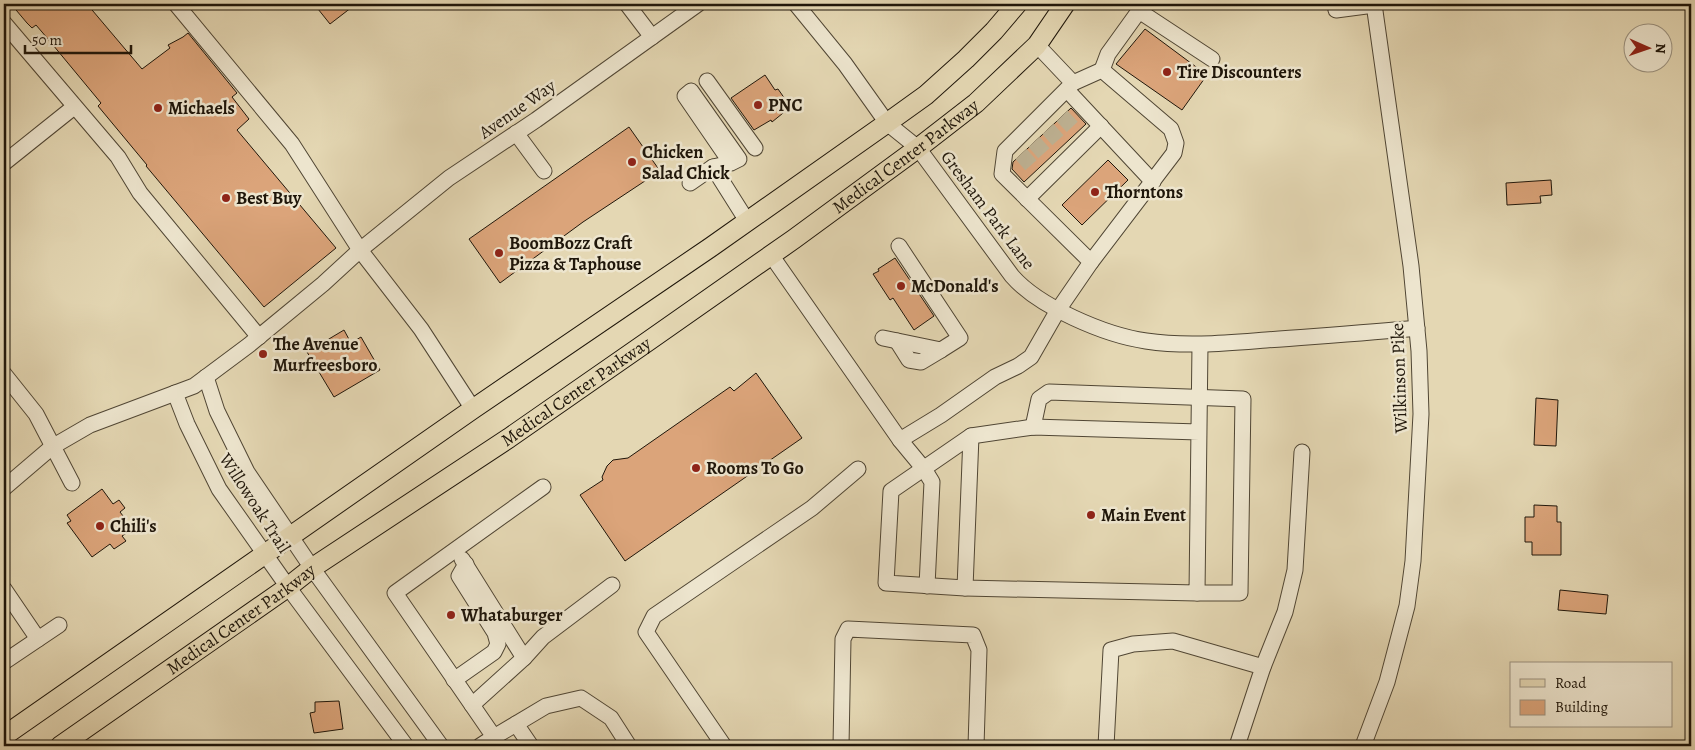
<svg xmlns="http://www.w3.org/2000/svg" width="1695" height="750" viewBox="0 0 1695 750" font-family="Alegreya,serif">
	<style>
		.building { fill: #dba47a; stroke: #1f160a }
		.lines { fill: none; stroke-linecap: round; stroke-linejoin: round }
		.minor-tunnel { stroke: #bdb091; stroke-width: 15; stroke-dasharray: 15 8; stroke-linecap: butt }
		.minor-casing { stroke: #504634; stroke-width: 17 }
		.major-casing { stroke: #1f160a; stroke-width: 21 }
		.minor { stroke: #ede5ce; stroke-width: 15 }
		.major { stroke: #e4d7b3; stroke-width: 19 }
		.poi-dot { fill: #8f2418; stroke: #ede5ce; stroke-width: 2 }
		.labels { text-anchor: middle; dominant-baseline: central; stroke-width: 5; stroke-linejoin: round; paint-order: stroke }
		.poi-label { font-size: 18px; font-weight: bold; fill: #1f160a; stroke: #ede5ce; text-anchor: start }
		.street-label { font-size: 18px; fill: #1f160a; stroke: #ede5ce }
	</style>
	<rect width="100%" height="100%" fill="#e4d7b3"/>
	<filter id="stains"><feTurbulence type="fractalNoise" baseFrequency=".004" numOctaves="4"/><feColorMatrix values="0 0 0 0 .2 0 0 0 0 .09 0 0 0 0 .02 0 0 0 .5 -.17"/></filter>
	<radialGradient id="worn" r=".72"><stop offset=".6" stop-color="#630" stop-opacity="0"/><stop offset="1" stop-color="#630" stop-opacity=".3"/></radialGradient>
	<g class="building">
		<path d="M11,4H87L142,69L170,48L168,45L183,37L188,33L237,93L232,97L249,119L237,130L336,248L264,307L146,166L147,165L98,106L101,103L48,39L36,25L32,28L27,23Z"/>
		<path d="M314,4H356L330,24Z"/>
		<path d="M1145,29L1207,75L1182,110L1116,64Z"/>
		<path d="M765,75L775,90L778,89L785,99L783,100L788,109L772,122L771,120L754,130L731,98Z"/>
		<path d="M1071,108L1086,124L1024,182L1012,169L1013,162Z"/>
		<path d="M629,127L660,171L583,222L500,283L469,239Z"/>
		<path d="M1108,160L1128,180L1082,225L1062,205Z"/>
		<path d="M1551,180L1552,195L1540,196L1541,203L1507,205L1506,183Z"/>
		<path d="M895,258L934,316L914,330L893,298L890,300L873,274L879,271L878,269Z"/>
		<path d="M344,330L351,343L361,337L380,370L334,397L307,352Z"/>
		<path d="M756,373L802,438L625,561L580,495L603,480L602,477L607,466L613,460L628,458L730,387L734,391Z"/>
		<path d="M1536,398L1558,400L1556,446L1534,445Z"/>
		<path d="M102,489L113,504L119,500L125,508L120,512L133,529L122,536L126,541L114,549L110,544L92,557L67,523L71,521L67,515Z"/>
		<path d="M1534,505L1557,506V522H1561V555H1532V542H1525V517H1534Z"/>
		<path d="M1560,590L1608,595L1606,614L1558,610Z"/>
		<path d="M339,701L343,729L314,733L310,713L315,712V702Z"/>
	</g>
	<g class="lines">
		<g class="minor-tunnel">
			<path d="M1062,116L1077,132"/>
			<path d="M1048,129L1063,146"/>
			<path d="M1034,142L1049,159"/>
			<path d="M1021,154L1036,171"/>
		</g>
		<defs>
			<g id="minor">
				<path d="M176,4L292,144L360,250L421,329L473,409"/>
				<path d="M627,4L652,37"/>
				<path d="M796,4L845,64L887,123L918,148L1012,276C1039,307 1105,335 1146,341C1186,347 1227,343 1266,340C1317,336 1367,333 1417,328"/>
				<path d="M1335,4L1336,10L1374,5"/>
				<path d="M4,23L118,157L140,193L259,337"/>
				<path d="M1102,70L1108,54L1139,11L1212,59"/>
				<path d="M707,81L755,148"/>
				<path d="M1073,83L1102,70L1171,129L1176,143L1174,153L1091,262"/>
				<path d="M1067,90L1153,182"/>
				<path d="M516,133L544,171"/>
				<path d="M4,163L74,107"/>
				<path d="M731,163L685,96L691,91L739,159L731,163L713,167L747,221"/>
				<path d="M690,183L713,167"/>
				<path d="M1027,199L1101,126"/>
				<path d="M771,255L900,440L941,415L995,377L1018,366L1031,357L1058,310L1091,262L1002,174L1005,151L1073,83L1037,45"/>
				<path d="M883,338L941,350L960,338L899,246"/>
				<path d="M897,341L909,360L921,362L941,350"/>
				<path d="M4,374L36,414L72,483"/>
				<path d="M206,377L217,411L247,472L312,568L441,746"/>
				<path d="M175,393L187,424L219,489L288,587L406,746"/>
				<path d="M1033,427L1039,399L1049,392L1243,399L1240,593H1197"/>
				<path d="M1199,432L1033,427L971,436L891,491L886,583L965,588L1197,593L1200,345"/>
				<path d="M900,440L924,469L932,482L927,586"/>
				<path d="M4,488L52,447L90,425L194,386L249,345L323,284L360,250L449,178L536,120L698,4"/>
				<path d="M462,559L524,658"/>
				<path d="M965,588L971,436"/>
				<path d="M4,589L38,639"/>
				<path d="M4,662L59,625"/>
				<path d="M1263,667L1285,612L1295,570L1302,452"/>
				<path d="M454,680L494,652L498,644L495,633L459,576L466,564"/>
				<path d="M472,705L395,593L543,487"/>
				<path d="M516,724L531,746"/>
				<path d="M494,737L546,706L581,698L611,718L629,746"/>
				<path d="M480,746L494,737L472,705L524,658L543,637L612,585"/>
				<path d="M724,746L646,632L654,616L812,508L858,469"/>
				<path d="M841,746L843,639L848,629L973,635L979,650L976,746"/>
				<path d="M1106,746L1111,650L1133,644L1173,641L1263,667L1237,746"/>
				<path d="M1363,746L1387,682L1407,606L1413,561L1421,414L1419,351L1411,266L1374,4"/>
			</g>
			<g id="major">
				<path d="M4,736L473,409L711,247L887,123L926,95L966,59L994,31L1017,4"/>
				<path id="s1" d="M60,746L288,587L312,568L509,438L647,342L794,239L918,148L976,103L1037,45L1065,4"/>
			</g>
		</defs>
		<use href="#minor" class="minor-casing"/>
		<use href="#major" class="major-casing"/>
		<use href="#minor" class="minor"/>
		<use href="#major" class="major"/>
	</g>
	<g class="poi-dot">
		<circle cx="1167" cy="72" r="5"/>
		<circle cx="758" cy="105" r="5"/>
		<circle cx="158" cy="108" r="5"/>
		<circle cx="632" cy="162" r="5"/>
		<circle cx="1095" cy="192" r="5"/>
		<circle cx="226" cy="198" r="5"/>
		<circle cx="499" cy="253" r="5"/>
		<circle cx="901" cy="286" r="5"/>
		<circle cx="263" cy="354" r="5"/>
		<circle cx="696" cy="468" r="5"/>
		<circle cx="1091" cy="515" r="5"/>
		<circle cx="100" cy="526" r="5"/>
		<circle cx="451" cy="615" r="5"/>
	</g>
	<g class="labels">
		<g class="poi-label">
			<text x="1177" y="72">Tire Discounters</text>
			<text x="768" y="105">PNC</text>
			<text x="168" y="108">Michaels</text>
			<text x="642" y="152">Chicken<tspan x="642" dy="21">Salad Chick</tspan></text>
			<text x="1105" y="192">Thorntons</text>
			<text x="236" y="198">Best Buy</text>
			<text x="509" y="243">BoomBozz Craft<tspan x="509" dy="21">Pizza &amp; Taphouse</tspan></text>
			<text x="911" y="286">McDonald's</text>
			<text x="273" y="344">The Avenue<tspan x="273" dy="21">Murfreesboro</tspan></text>
			<text x="706" y="468">Rooms To Go</text>
			<text x="1101" y="515">Main Event</text>
			<text x="110" y="526">Chili's</text>
			<text x="461" y="615">Whataburger</text>
		</g>
		<g class="street-label">
			<text transform="translate(517 109) rotate(-35)">Avenue Way</text>
			<text stroke="none"><textPath href="#s1" startOffset="1031">Medical Center Parkway</textPath></text>
			<text transform="translate(988 210) rotate(53)">Gresham Park Lane</text>
			<text transform="translate(1399 378) rotate(-92)">Wilkinson Pike</text>
			<text stroke="none"><textPath href="#s1" startOffset="626">Medical Center Parkway</textPath></text>
			<text transform="translate(255 503) rotate(57)">Willowoak Trail</text>
			<text stroke="none"><textPath href="#s1" startOffset="221">Medical Center Parkway</textPath></text>
		</g>
	</g>
	<rect width="1695" height="750" fill="none" stroke="#e4d7b3" stroke-width="20"/>
	<rect x="5" y="5" width="1685" height="740" fill="none" stroke="#1f160a" stroke-width="2.5"/>
	<rect x="10" y="10" width="1675" height="730" fill="none" stroke="#1f160a"/>
	<rect x="1510" y="662" width="162" height="65" fill="#ede5ce" stroke="#9b9280"/>
	<rect x="1520" y="679" width="25" height="8" fill="#e4d7b3" stroke="#9b9280"/>
	<text x="1555" y="688" font-size="15" fill="#1f160a">Road</text>
	<rect x="1520" y="700" width="25" height="15" fill="#dba47a" stroke="#9b9280"/>
	<text x="1555" y="712" font-size="15" fill="#1f160a">Building</text>
	<g transform="translate(1648 48) rotate(92)"><circle r="24" fill="#ede5ce" stroke="#9b9280"/>
	<path d="M0-4L9 19L0 12L-9 19Z" fill="#8f2418"/>
	<text y="-8" font-size="14" font-weight="bold" text-anchor="middle" fill="#1f160a">N</text>
	</g>
	<path d="M25 45v8h106v-8" fill="none" stroke="#1f160a" stroke-width="2.5"/>
	<text x="32" y="45" font-size="15" fill="#1f160a" stroke="#ede5ce" stroke-width="4" paint-order="stroke">50 m</text>
	<rect width="100%" height="100%" filter="url(#stains)"/>
	<rect width="100%" height="100%" fill="url(#worn)"/>
</svg>
